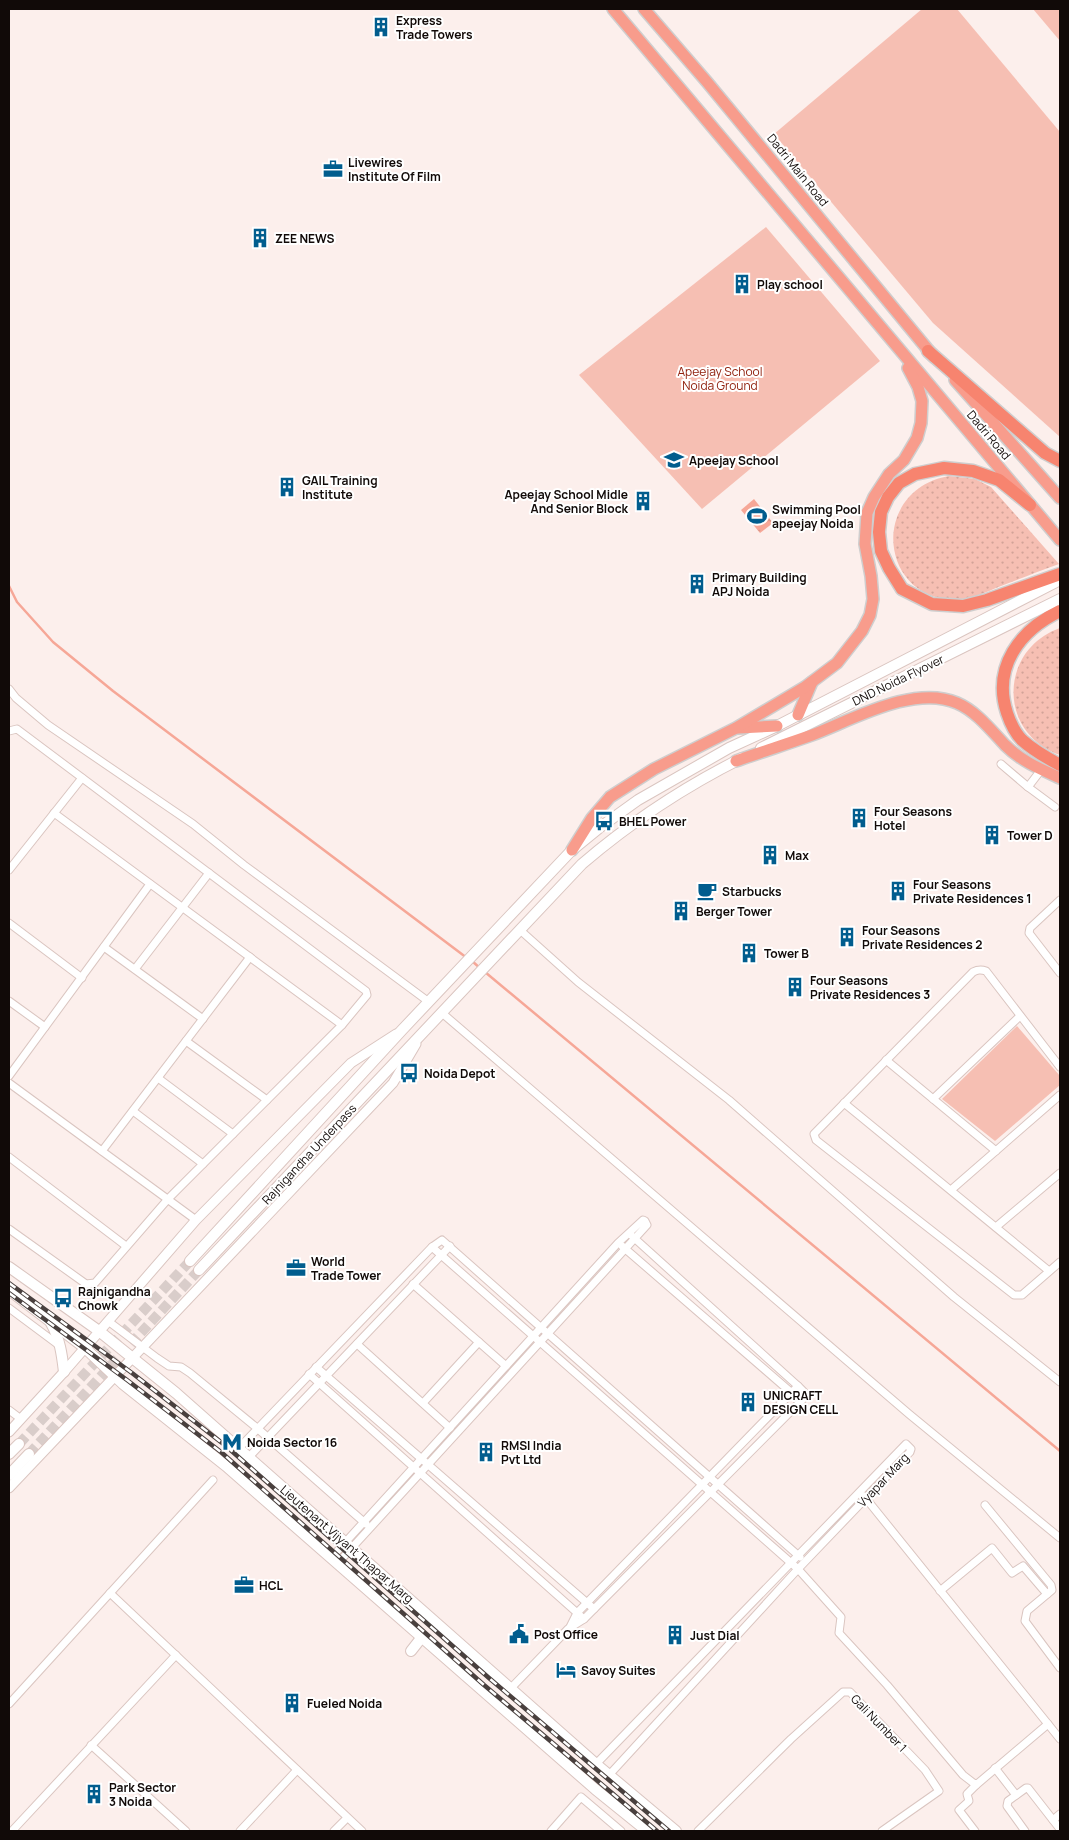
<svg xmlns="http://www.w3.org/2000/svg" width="1069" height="1840" viewBox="0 0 1069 1840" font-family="Manrope,sans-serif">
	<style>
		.grass { fill: url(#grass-dots) }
		.park { fill: #f6bfb3 }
		.water { fill: url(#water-ripples) }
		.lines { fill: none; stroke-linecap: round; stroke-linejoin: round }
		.stream { stroke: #f6a797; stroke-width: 2.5 }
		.secondary-tunnel { stroke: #d9cdca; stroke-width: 10; stroke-dasharray: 10 5; stroke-linecap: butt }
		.minor-casing { stroke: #dac5c0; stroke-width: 9 }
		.tertiary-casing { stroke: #dac5c0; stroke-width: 11 }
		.secondary-casing { stroke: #dac5c0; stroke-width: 12 }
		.trunk-casing { stroke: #cfcece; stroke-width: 14 }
		.motorway-casing { stroke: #cfcece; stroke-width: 15 }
		.minor { stroke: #fff; stroke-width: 7 }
		.tertiary { stroke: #fff; stroke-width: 9 }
		.secondary { stroke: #fff; stroke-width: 10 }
		.trunk { stroke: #f89c8c; stroke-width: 11 }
		.motorway { stroke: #f7846f; stroke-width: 12 }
		.rail-casing { stroke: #49403e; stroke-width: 4.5 }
		.rail { stroke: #fff; stroke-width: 2.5; stroke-dasharray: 8; stroke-linecap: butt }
		.labels { text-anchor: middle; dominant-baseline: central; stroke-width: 4; stroke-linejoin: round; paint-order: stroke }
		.poi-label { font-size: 12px; font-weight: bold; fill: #110a08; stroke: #fff; text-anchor: start }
		.street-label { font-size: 12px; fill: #110a08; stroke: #fff }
		.park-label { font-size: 12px; fill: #90200d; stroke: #fff }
	</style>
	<defs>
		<pattern id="grass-dots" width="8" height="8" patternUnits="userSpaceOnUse" patternTransform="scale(1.25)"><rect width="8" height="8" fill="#f6bfb3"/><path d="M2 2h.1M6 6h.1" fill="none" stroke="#d2a398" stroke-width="1.8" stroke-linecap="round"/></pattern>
		<pattern id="water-ripples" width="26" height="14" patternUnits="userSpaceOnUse" patternTransform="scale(1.25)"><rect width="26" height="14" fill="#f6a797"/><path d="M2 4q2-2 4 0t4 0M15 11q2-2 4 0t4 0" fill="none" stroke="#d28e81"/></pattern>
	</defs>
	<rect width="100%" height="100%" fill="#fcefec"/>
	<g class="grass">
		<path d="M949,476L975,479L991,487L1059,564C1039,571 1020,579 1001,586C986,592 971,600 954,600C878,598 870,490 949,476Z"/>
		<path d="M1060,628V755C998,734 998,650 1060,628Z"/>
	</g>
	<g class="park">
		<path d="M922,9H957L1060,132V437L933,323L774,134Z"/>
		<path d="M1033,9H1060V41Z"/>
		<path d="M766,227L880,361L702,509L579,375Z"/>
		<path d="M1017,1026L1060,1076V1085L995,1141L942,1099Z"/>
	</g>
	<path class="water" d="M754,499L773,523L760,533L741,510Z"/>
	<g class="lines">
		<g class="stream">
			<path d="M9,586L17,602L53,642L113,691L467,958"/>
			<path d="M472,961L481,969"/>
			<path d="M485,972L1060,1451"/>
		</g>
		<g class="secondary-tunnel">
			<path d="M19,1444L190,1261"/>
			<path d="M29,1454L199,1270"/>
		</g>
		<defs>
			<g id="minor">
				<path d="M9,689L16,698L48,725L193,824L244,865L429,1002"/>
				<path d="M9,731L17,729L366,991L367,995L342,1025L168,1199L95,1283L86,1284L9,1229"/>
				<path d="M1001,764L1028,787L1041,770"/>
				<path d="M1028,787L1055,807"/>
				<path d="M54,813L342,1025"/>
				<path d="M9,870L82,778"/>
				<path d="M1060,900L1030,928L1029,933L1060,973"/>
				<path d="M9,923L82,978"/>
				<path d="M520,930L578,982L729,1100L954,1297L1060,1382"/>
				<path d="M104,947L203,1019"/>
				<path d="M135,969L209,873"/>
				<path d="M9,1001L45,1027"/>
				<path d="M442,1013L909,1414L1060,1538"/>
				<path d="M186,1041L267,1100"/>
				<path d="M886,1060L996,1151"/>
				<path d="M1060,1067L986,971C980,969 977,970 973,972L814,1134L816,1140L1014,1295H1022L1060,1262"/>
				<path d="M9,1076L150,884"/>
				<path d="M158,1078L233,1134"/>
				<path d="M9,1083L196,1220"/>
				<path d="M933,1099L1020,1016"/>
				<path d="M844,1103L1049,1271"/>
				<path d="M133,1111L203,1164"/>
				<path d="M102,1151L250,957"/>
				<path d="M9,1157L126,1246"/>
				<path d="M951,1190L1060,1095"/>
				<path d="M996,1227L1060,1173"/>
				<path d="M622,1246L801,1401"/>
				<path d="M432,1247L798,1569L841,1617L839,1633L887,1685L963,1775L976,1785L1048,1724"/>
				<path d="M413,1284L506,1366"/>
				<path d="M9,1308L60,1346"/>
				<path d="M108,1321L157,1358L169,1366L181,1367L190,1373L257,1428L366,1524"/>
				<path d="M357,1344L450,1428"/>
				<path d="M316,1367L594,1609"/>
				<path d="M309,1374L584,1619"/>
				<path d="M423,1403L479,1342"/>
				<path d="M9,1410L21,1419"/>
				<path d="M239,1448L432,1247L442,1240L800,1557"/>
				<path d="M249,1457L450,1246"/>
				<path d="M864,1496L1060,1739"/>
				<path d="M985,1505L1051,1585L1052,1590L1027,1611L1025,1621L1060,1668"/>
				<path d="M331,1558L618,1243L643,1220L645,1221L647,1225L338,1563"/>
				<path d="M940,1591L992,1548L1012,1573L1023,1566L1047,1594"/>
				<path d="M110,1593L362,1831"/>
				<path d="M569,1629L577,1613L798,1386"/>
				<path d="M511,1688L568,1629L584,1619L807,1395L798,1386L632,1236"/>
				<path d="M9,1704L213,1480"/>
				<path d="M91,1745L186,1831"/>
				<path d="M596,1764L906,1444L911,1449L910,1452L798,1569L610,1774"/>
				<path d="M995,1768L1016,1795"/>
				<path d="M1053,1820L1060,1814"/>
				<path d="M12,1831L176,1655"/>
				<path d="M240,1831L297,1770"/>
				<path d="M334,1831L347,1818"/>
				<path d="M551,1831L581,1797L621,1831"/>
				<path d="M698,1831L791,1739L843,1692H850L925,1770L939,1791L882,1831"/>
				<path d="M975,1831L959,1810L969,1801L967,1794L976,1785"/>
				<path d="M1025,1831L1007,1806L1008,1801L1026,1788H1028L1060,1829"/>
			</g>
			<g id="tertiary">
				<path d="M9,1432L64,1372L196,1220L351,1063L396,1034"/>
				<path d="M9,1488L393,1083L416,1044"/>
			</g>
			<g id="secondary">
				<path d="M761,748L1060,599"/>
				<path d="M190,1261L402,1030L572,850L599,828L638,800L729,748L777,726L1060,580"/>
				<path d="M9,1267L99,1331L176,1393L596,1764L676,1831"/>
				<path d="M199,1270L582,864C631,822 684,787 742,758"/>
				<path d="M9,1290L85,1348L123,1384L226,1466L595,1789L647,1831"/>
				<path d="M51,1323C60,1339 62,1355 64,1372"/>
				<path d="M9,1454L19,1444"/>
				<path d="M9,1475L29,1454"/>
				<path d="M411,1651L422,1637"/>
			</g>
			<g id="trunk">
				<path d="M613,9L1060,540"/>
				<path d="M644,9L707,82L934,357"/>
				<path d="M955,380L1060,498"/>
				<path d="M798,715L812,682"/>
				<path d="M738,728L777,726"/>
				<path d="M736,761C761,752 787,744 812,735C852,720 914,684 957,703C976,711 991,730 1005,745C1021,761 1040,769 1060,778"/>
				<path d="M572,850L592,818L610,797L654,769L736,728L805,687L837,663L862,631L870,615L873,599L871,576L865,544L867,513L874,497L889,474L904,460L917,438L921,423L922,401L918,387L908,368"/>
			</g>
			<g id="motorway">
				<path d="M928,351L1045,453L1060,461"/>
				<path d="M1030,505L999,480L973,471L944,468L915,474L899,483L888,497L881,512L879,532L881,551L889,568L902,589L932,604L963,606L987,600L1060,574"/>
				<path d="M1060,611C1020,630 992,667 1007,713C1010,722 1015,733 1022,740C1033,750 1047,758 1060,765"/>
			</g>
		</defs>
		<use href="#minor" class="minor-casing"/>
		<use href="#tertiary" class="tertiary-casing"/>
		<use href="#secondary" class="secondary-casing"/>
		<use href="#trunk" class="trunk-casing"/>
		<use href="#motorway" class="motorway-casing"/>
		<use href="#minor" class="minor"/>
		<use href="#tertiary" class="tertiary"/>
		<use href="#secondary" class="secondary"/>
		<use href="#trunk" class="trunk"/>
		<use href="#motorway" class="motorway"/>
		<defs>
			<g id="rail">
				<path d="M9,1283L132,1373L226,1446L489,1678L669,1831"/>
				<path d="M9,1293L127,1380L221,1452L484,1685L657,1831"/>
			</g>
		</defs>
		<use href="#rail" class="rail-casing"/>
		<use href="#rail" class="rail"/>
	</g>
	<defs>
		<symbol id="building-bare" viewBox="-9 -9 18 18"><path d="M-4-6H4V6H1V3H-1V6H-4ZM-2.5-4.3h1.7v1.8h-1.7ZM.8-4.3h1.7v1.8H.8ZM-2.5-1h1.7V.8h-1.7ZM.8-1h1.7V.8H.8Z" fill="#015d8e" stroke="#fff" stroke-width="2.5" paint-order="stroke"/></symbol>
		<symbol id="office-bare" viewBox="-9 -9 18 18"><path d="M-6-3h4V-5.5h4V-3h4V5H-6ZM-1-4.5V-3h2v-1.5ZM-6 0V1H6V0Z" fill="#015d8e" stroke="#fff" stroke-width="2.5" paint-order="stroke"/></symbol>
		<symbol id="school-bare" viewBox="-9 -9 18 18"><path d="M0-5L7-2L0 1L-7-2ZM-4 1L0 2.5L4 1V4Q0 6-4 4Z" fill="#015d8e" stroke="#fff" stroke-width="2.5" paint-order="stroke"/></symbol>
		<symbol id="stadium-bare" viewBox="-9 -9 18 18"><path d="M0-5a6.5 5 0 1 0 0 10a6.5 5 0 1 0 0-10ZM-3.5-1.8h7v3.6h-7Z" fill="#015d8e" stroke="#fff" stroke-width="2.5" paint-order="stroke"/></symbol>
		<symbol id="bus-bare" viewBox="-9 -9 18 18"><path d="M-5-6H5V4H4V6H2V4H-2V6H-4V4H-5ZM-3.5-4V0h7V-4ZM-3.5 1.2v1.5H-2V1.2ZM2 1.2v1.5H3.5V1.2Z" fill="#015d8e" stroke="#fff" stroke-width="2.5" paint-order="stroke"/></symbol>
		<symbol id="cafe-bare" viewBox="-9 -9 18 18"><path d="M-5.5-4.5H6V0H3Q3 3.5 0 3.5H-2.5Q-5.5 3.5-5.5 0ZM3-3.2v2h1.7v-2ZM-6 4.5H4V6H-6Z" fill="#015d8e" stroke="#fff" stroke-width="2.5" paint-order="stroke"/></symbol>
		<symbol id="metro-bare" viewBox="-9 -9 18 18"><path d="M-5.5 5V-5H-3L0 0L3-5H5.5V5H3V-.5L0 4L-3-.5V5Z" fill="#015d8e" stroke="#fff" stroke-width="2.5" paint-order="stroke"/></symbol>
		<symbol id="civic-bare" viewBox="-9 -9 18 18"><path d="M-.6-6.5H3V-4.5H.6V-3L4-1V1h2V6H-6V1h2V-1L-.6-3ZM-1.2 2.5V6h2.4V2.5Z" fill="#015d8e" stroke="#fff" stroke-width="2.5" paint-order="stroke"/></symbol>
		<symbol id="hotel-bare" viewBox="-9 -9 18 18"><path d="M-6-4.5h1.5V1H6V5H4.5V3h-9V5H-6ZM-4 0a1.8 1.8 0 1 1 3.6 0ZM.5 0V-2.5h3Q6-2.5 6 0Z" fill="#015d8e" stroke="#fff" stroke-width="2.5" paint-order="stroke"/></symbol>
	</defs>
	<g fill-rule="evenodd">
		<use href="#building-bare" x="367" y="13" width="28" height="28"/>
		<use href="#office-bare" x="319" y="155" width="28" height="28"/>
		<use href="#building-bare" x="246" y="224" width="28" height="28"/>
		<use href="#building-bare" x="728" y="270" width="28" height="28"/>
		<use href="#school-bare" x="660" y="446" width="28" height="28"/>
		<use href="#building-bare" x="273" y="473" width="28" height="28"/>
		<use href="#building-bare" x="629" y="487" width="28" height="28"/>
		<use href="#stadium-bare" x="743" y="502" width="28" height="28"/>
		<use href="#building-bare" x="683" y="570" width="28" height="28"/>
		<use href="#building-bare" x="845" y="804" width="28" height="28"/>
		<use href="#bus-bare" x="590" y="807" width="28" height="28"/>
		<use href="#building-bare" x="978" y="821" width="28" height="28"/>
		<use href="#building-bare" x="756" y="841" width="28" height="28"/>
		<use href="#cafe-bare" x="693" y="877" width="28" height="28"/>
		<use href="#building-bare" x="884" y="877" width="28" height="28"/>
		<use href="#building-bare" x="667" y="897" width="28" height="28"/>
		<use href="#building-bare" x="833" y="923" width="28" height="28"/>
		<use href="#building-bare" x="735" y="939" width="28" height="28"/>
		<use href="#building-bare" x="781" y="973" width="28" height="28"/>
		<use href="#bus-bare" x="395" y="1059" width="28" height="28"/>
		<use href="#office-bare" x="282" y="1254" width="28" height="28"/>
		<use href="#bus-bare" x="49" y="1284" width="28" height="28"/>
		<use href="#building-bare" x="734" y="1388" width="28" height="28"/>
		<use href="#metro-bare" x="218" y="1428" width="28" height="28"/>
		<use href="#building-bare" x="472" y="1438" width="28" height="28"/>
		<use href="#office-bare" x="230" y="1571" width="28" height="28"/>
		<use href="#civic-bare" x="505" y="1620" width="28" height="28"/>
		<use href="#building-bare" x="661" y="1621" width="28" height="28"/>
		<use href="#hotel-bare" x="552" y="1656" width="28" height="28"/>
		<use href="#building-bare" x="278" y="1689" width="28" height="28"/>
		<use href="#building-bare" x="80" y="1780" width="28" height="28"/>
	</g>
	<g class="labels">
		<g class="poi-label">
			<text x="396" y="20">Express<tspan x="396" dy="14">Trade Towers</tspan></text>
			<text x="348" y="162">Livewires<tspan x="348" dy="14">Institute Of Film</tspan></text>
			<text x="275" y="238">ZEE NEWS</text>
			<text x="757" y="284">Play school</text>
			<text x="689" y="460">Apeejay School</text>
			<text x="302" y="480">GAIL Training<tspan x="302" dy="14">Institute</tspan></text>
			<text x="628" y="494" text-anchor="end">Apeejay School Midle<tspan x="628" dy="14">And Senior Block</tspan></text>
			<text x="772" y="509">Swimming Pool<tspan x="772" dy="14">apeejay Noida</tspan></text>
			<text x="712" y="577">Primary Building<tspan x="712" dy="14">APJ Noida</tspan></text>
			<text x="874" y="811">Four Seasons<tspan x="874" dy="14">Hotel</tspan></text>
			<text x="619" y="821">BHEL Power</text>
			<text x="1007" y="835">Tower D</text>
			<text x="785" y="855">Max</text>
			<text x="913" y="884">Four Seasons<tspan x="913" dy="14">Private Residences 1</tspan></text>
			<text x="722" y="891">Starbucks</text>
			<text x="696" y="911">Berger Tower</text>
			<text x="862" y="930">Four Seasons<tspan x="862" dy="14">Private Residences 2</tspan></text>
			<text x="764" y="953">Tower B</text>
			<text x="810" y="980">Four Seasons<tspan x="810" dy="14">Private Residences 3</tspan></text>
			<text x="424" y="1073">Noida Depot</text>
			<text x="311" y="1261">World<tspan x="311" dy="14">Trade Tower</tspan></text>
			<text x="78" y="1291">Rajnigandha<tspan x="78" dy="14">Chowk</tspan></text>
			<text x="763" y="1395">UNICRAFT<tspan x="763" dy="14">DESIGN CELL</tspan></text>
			<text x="247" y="1442">Noida Sector 16</text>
			<text x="501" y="1445">RMSI India<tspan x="501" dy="14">Pvt Ltd</tspan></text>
			<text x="259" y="1585">HCL</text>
			<text x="534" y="1634">Post Office</text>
			<text x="690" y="1635">Just Dial</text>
			<text x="581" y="1670">Savoy Suites</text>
			<text x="307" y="1703">Fueled Noida</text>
			<text x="109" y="1787">Park Sector<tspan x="109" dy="14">3 Noida</tspan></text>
		</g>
		<g class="street-label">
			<text transform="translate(798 170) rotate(51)">Dadri Main Road</text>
			<text transform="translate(989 435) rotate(50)">Dadri Road</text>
			<text transform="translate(898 680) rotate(-26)">DND Noida Flyover</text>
			<text transform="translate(309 1154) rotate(-47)">Rajnigandha Underpass</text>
			<text transform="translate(883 1480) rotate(-47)">Vyapar Marg</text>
			<text transform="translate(347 1544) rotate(41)">Lieutenant Vijyant Thapar Marg</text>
			<text transform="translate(879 1723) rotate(46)">Gali Number 1</text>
		</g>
		<g class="park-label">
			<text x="720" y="371">Apeejay School<tspan x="720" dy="14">Noida Ground</tspan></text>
		</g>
	</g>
	<rect width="1069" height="1840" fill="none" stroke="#110a08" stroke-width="20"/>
</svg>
